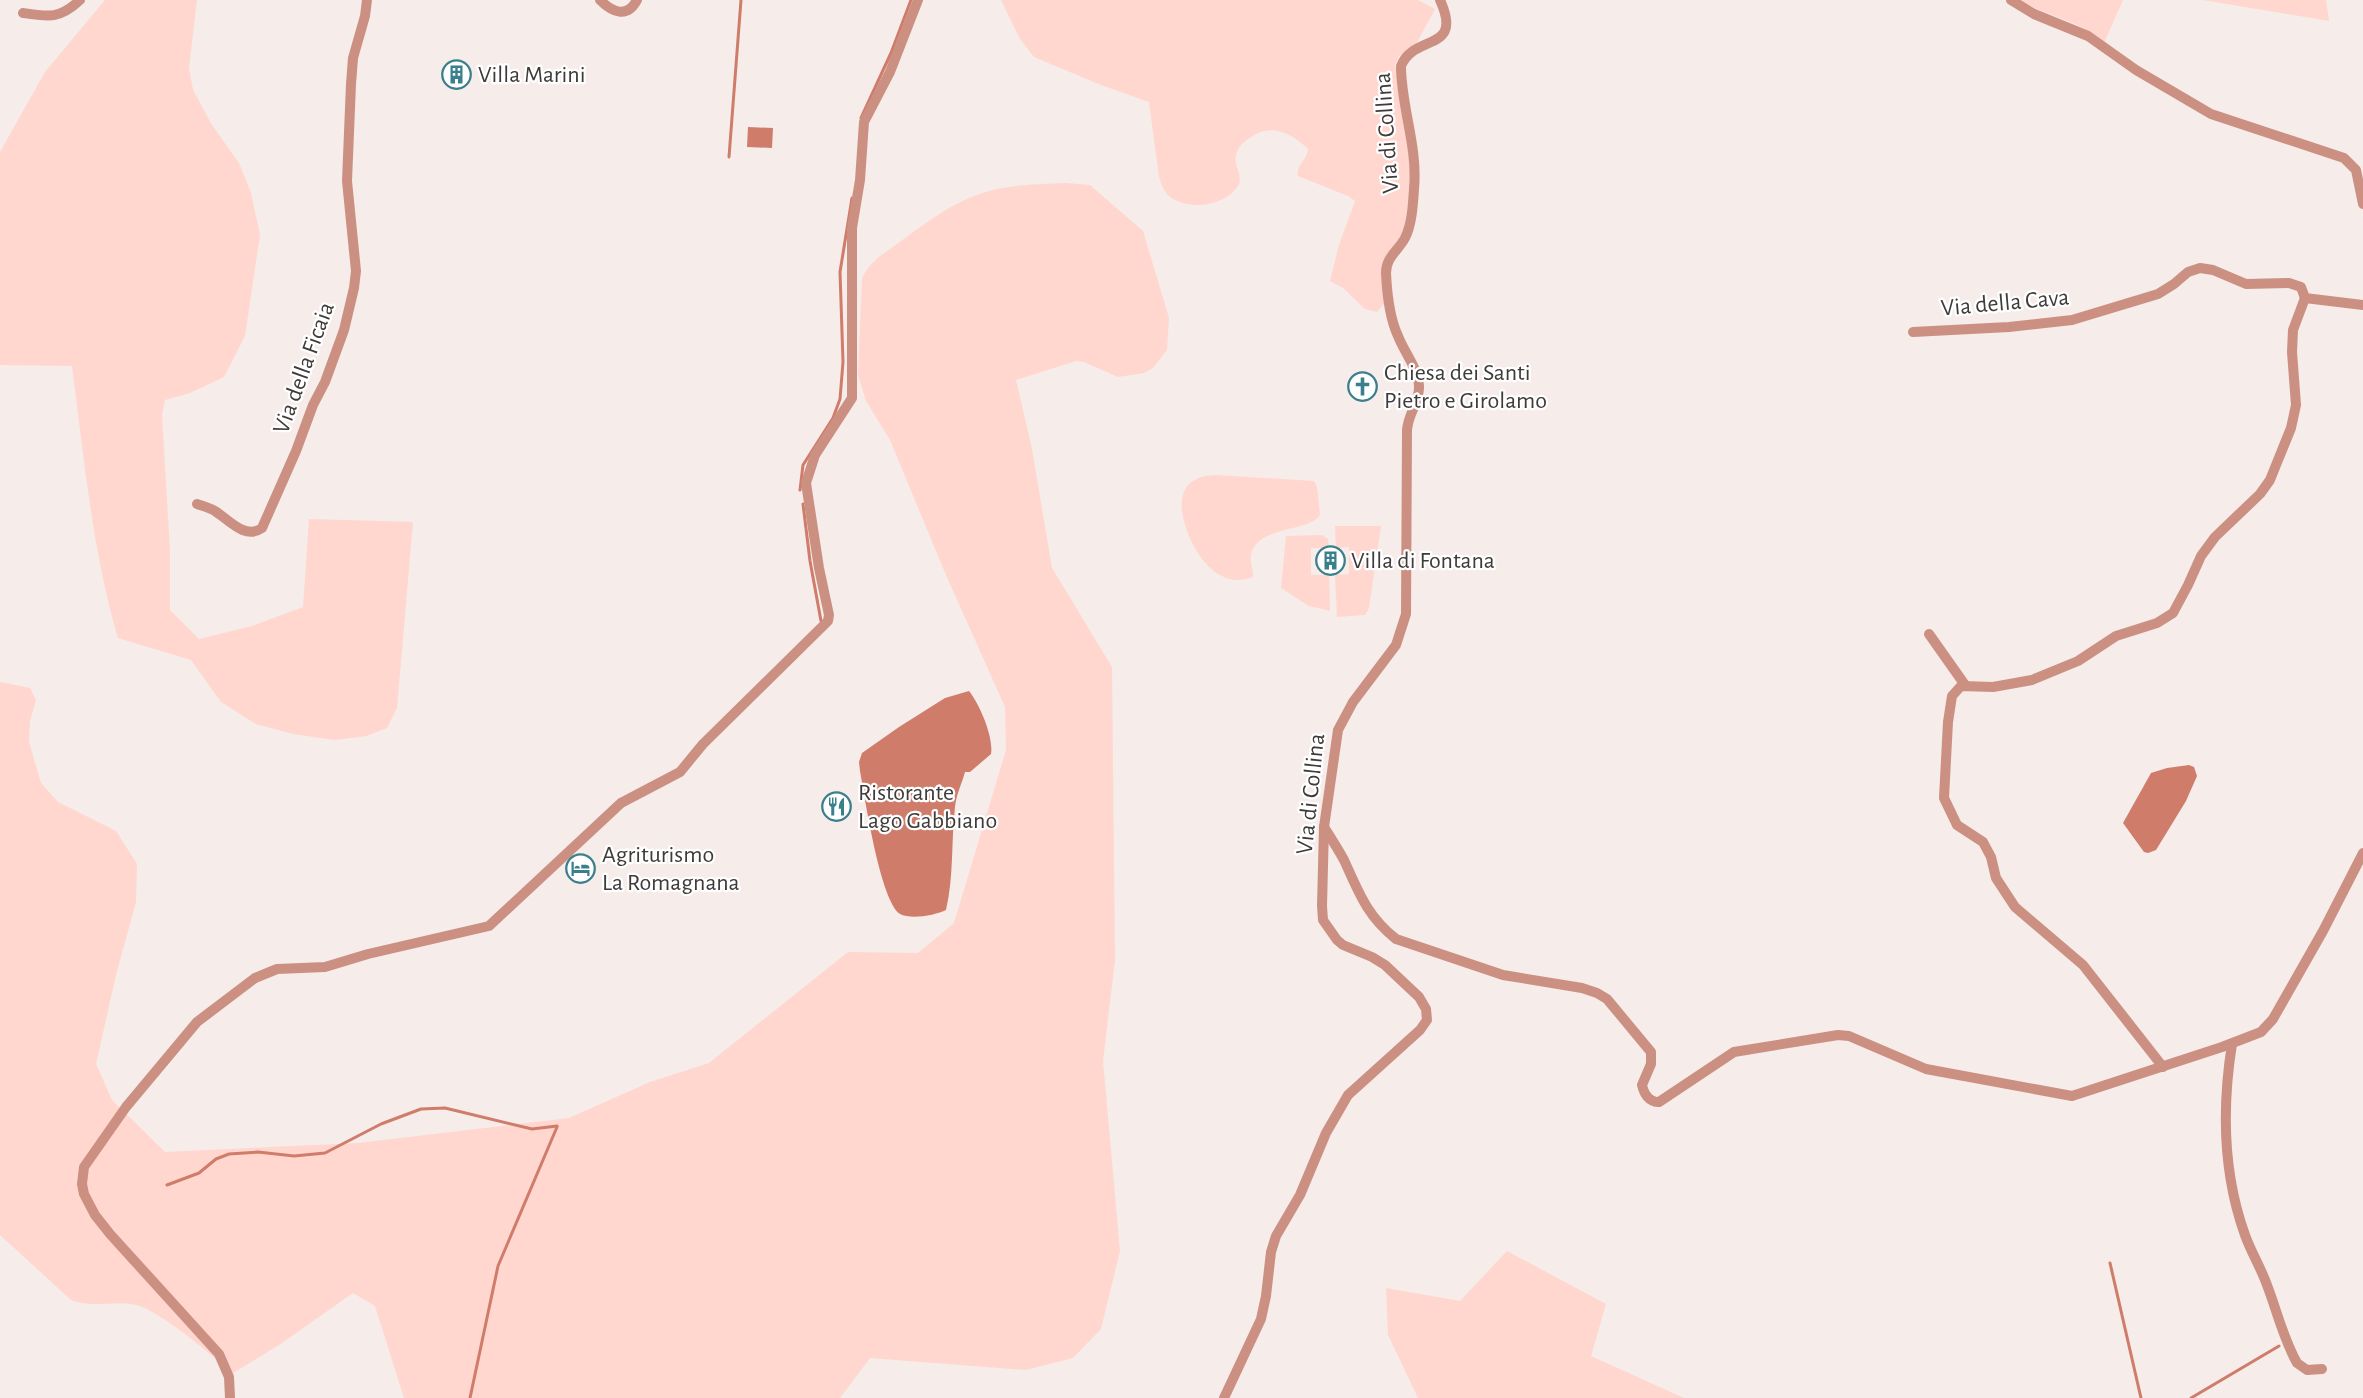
<svg xmlns="http://www.w3.org/2000/svg" width="2363" height="1398" viewBox="0 0 2363 1398" font-family="'Alegreya Sans',sans-serif">
	<style>
		.green { fill: #ffd7ce }
		.water { fill: #d07c6b }
		.lines { fill: none; stroke-linecap: round; stroke-linejoin: round }
		.stream { stroke: #d07c6b; stroke-width: 3 }
		.minor { stroke: #cc9083; stroke-width: 10 }
		.labels { text-anchor: middle; dominant-baseline: central; stroke-width: 4.5; stroke-linejoin: round; paint-order: stroke }
		.poi-label { font-size: 24px; fill: #3e3b3a; stroke: #fff; text-anchor: start }
		.street-label { font-size: 24px; fill: #3e3b3a; stroke: #fff }
	</style>
	<rect width="100%" height="100%" fill="#f6ecea"/>
	<g class="green">
		<path d="M105,0H197L189,68L193,90L212,125L239,163L251,193L260,235L245,336L224,377L190,393L165,400L162,414L170,552V610L199,639L252,626L303,607L309,519L413,522L397,708L387,728L366,736L335,740L293,734L256,724L221,702L191,660L118,638C92,550 84,457 72,366L0,365V152L45,72Z"/>
		<path d="M1001,0H1418L1435,9L1415,46L1399,56L1395,65L1408,135L1411,188L1403,232L1388,254L1384,304L1377,312L1365,309L1343,288L1330,281L1339,245L1355,201L1348,196L1298,176C1295,166 1308,159 1308,149C1291,133 1271,123 1251,137C1244,142 1238,146 1236,155C1233,165 1244,176 1238,186C1224,207 1185,212 1167,194C1163,189 1161,183 1159,177L1149,102L1101,85L1034,57L1020,39Z"/>
		<path d="M2020,0H2123L2104,43C2082,20 2046,17 2020,0Z"/>
		<path d="M2203,0H2326L2329,21Z"/>
		<path d="M1066,183L1090,185L1143,231L1169,318L1167,350L1153,368L1144,373L1118,377L1084,362L1076,361L1016,380L1032,449L1052,568L1112,667L1115,960L1103,1061L1120,1251L1101,1329L1073,1358L1026,1370L870,1358L840,1398H404L375,1306L353,1293L282,1343L233,1373C209,1354 160,1309 132,1304C111,1301 92,1308 71,1300L0,1235V682L30,688L36,700L30,721L29,742L41,783L58,802L116,831L137,864L136,902L116,975L96,1064L112,1100L165,1152L358,1143L569,1118L650,1082L709,1063L848,952L918,953L954,923L1006,750L1005,707L946,575L890,440L866,401L858,375L862,279C869,261 886,252 901,241C931,219 960,197 997,189C1020,184 1044,184 1066,183Z"/>
		<path d="M1216,475L1314,481L1317,487L1320,515C1310,532 1259,525 1251,554C1249,561 1254,570 1253,577C1222,589 1200,562 1189,536C1177,507 1176,476 1216,475Z"/>
		<path d="M1335,526H1381L1369,608L1365,615L1337,617L1335,575L1349,574V547L1336,548Z"/>
		<path d="M1322,535L1328,539L1329,548H1311V575H1329L1330,611L1309,606L1281,588L1286,536Z"/>
		<path d="M1507,1251L1606,1304L1591,1356L1684,1398H1418L1388,1335L1386,1288L1460,1301Z"/>
	</g>
	<g class="water">
		<path d="M748,127L773,128L772,148L747,147Z"/>
		<path d="M969,691C979,703 994,737 991,754L970,772H965C962,783 956,795 955,807C951,842 954,876 946,910C936,915 911,920 900,914C880,900 865,798 860,771L859,762L862,753L899,727L945,698Z"/>
		<path d="M2189,765L2194,767L2197,776L2186,801L2156,850L2148,853L2144,852L2123,823L2151,773L2167,768Z"/>
	</g>
	<g class="lines">
		<g class="stream">
			<path d="M861,118L891,53L911,0"/>
			<path d="M729,157L741,0"/>
			<path d="M800,490L803,465L833,418L840,399L843,362L840,272L852,198"/>
			<path d="M803,504L810,561L821,621"/>
			<path d="M167,1185L199,1173L216,1159L229,1154L258,1152L294,1156L325,1153L381,1124L421,1109L445,1108L532,1129L557,1126"/>
			<path d="M2110,1263L2141,1398"/>
			<path d="M470,1398L498,1266L557,1127"/>
			<path d="M2191,1398L2279,1346"/>
		</g>
		<g class="minor">
			<path d="M600,0C612,12 627,19 637,0"/>
			<path d="M2011,0L2034,14L2088,36L2136,70L2211,114L2344,158L2356,170L2363,204"/>
			<path d="M23,13C49,17 60,19 80,0"/>
			<path d="M1913,332L2009,327L2072,320L2158,294L2174,284L2188,272L2200,268L2213,270L2246,284L2289,283L2301,287L2305,298L2363,305"/>
			<path d="M197,504C203,506 210,508 215,511C229,520 245,540 262,528L296,451L313,405L325,382L344,330L354,288L356,271L347,181L351,84L353,58L365,16L367,0"/>
			<path d="M1929,634L1965,685"/>
			<path d="M1324,827C1331,838 1338,849 1344,860C1359,893 1367,916 1396,939L1503,975L1582,988L1597,993L1607,999L1651,1052V1064L1642,1085C1644,1094 1649,1102 1659,1102L1734,1052L1838,1035L1849,1036L1926,1069L2072,1096L2222,1047L2261,1032L2273,1019L2323,931L2363,853"/>
			<path d="M2232,1044C2222,1107 2223,1174 2245,1235C2251,1252 2261,1268 2267,1285C2277,1311 2283,1338 2297,1363L2307,1370L2322,1369"/>
			<path d="M2163,1067L2083,965L2015,907L1996,878L1991,857L1983,842L1957,825L1944,798L1948,722L1952,696L1961,686L1993,687L2032,680L2078,661L2116,636L2157,623L2173,613L2188,585L2201,556L2215,537L2260,494L2270,480L2276,465L2291,428L2296,405L2292,352L2293,330L2305,298"/>
			<path d="M230,1398L229,1377L219,1354L110,1234L95,1215L84,1194L82,1184L84,1167L126,1107L197,1022L255,978L277,969L325,967L368,954L489,926L621,803L680,772L703,744L828,621L829,615L819,568L806,483L815,455L852,398V228L860,180L864,122L890,72L918,0"/>
			<path d="M1224,1398L1261,1319L1266,1296L1271,1252L1276,1236L1300,1195L1326,1133L1348,1095L1420,1030L1427,1020L1426,1009L1419,997L1385,965L1372,957L1343,945L1337,940L1323,920L1322,906L1324,827L1338,730L1353,702L1396,645L1406,614L1407,430C1408,414 1420,401 1419,386C1418,368 1404,352 1398,336C1389,317 1387,294 1386,273C1386,257 1398,251 1405,238C1412,224 1413,204 1414,189C1418,146 1401,107 1401,66C1414,33 1464,53 1440,0"/>
		</g>
	</g>
	<defs>
		<symbol id="building-ring" viewBox="-11 -11 22 22"><circle r="9.5" fill="#fff" stroke="#3a7f8c" stroke-width="1.5"/><path d="M-4-6H4V6H1V3H-1V6H-4ZM-2.5-4.3h1.7v1.8h-1.7ZM.8-4.3h1.7v1.8H.8ZM-2.5-1h1.7V.8h-1.7ZM.8-1h1.7V.8H.8Z" fill="#3a7f8c"/></symbol>
		<symbol id="church-ring" viewBox="-11 -11 22 22"><circle r="9.5" fill="#fff" stroke="#3a7f8c" stroke-width="1.5"/><path d="M-1.2-6h2.4v3.5h3.3v2.4h-3.3V6h-2.4V-.1h-3.3v-2.4h3.3Z" fill="#3a7f8c"/></symbol>
		<symbol id="restaurant-ring" viewBox="-11 -11 22 22"><circle r="9.5" fill="#fff" stroke="#3a7f8c" stroke-width="1.5"/><path d="M-5-6h1v4h1v-4h1v4h1v-4h1v5L-1.5 .5V6h-2V.5L-5-1ZM5-6V6H3V1.5H1.5Q1.5-4 5-6Z" fill="#3a7f8c"/></symbol>
		<symbol id="hotel-ring" viewBox="-11 -11 22 22"><circle r="9.5" fill="#fff" stroke="#3a7f8c" stroke-width="1.5"/><path d="M-6-4.5h1.5V1H6V5H4.5V3h-9V5H-6ZM-4 0a1.8 1.8 0 1 1 3.6 0ZM.5 0V-2.5h3Q6-2.5 6 0Z" fill="#3a7f8c"/></symbol>
	</defs>
	<g fill-rule="evenodd">
		<use href="#building-ring" x="440" y="58" width="33" height="33"/>
		<use href="#church-ring" x="1346" y="370" width="33" height="33"/>
		<use href="#building-ring" x="1314" y="544" width="33" height="33"/>
		<use href="#restaurant-ring" x="820" y="790" width="33" height="33"/>
		<use href="#hotel-ring" x="564" y="852" width="33" height="33"/>
	</g>
	<g class="labels">
		<g class="poi-label">
			<text x="478" y="75">Villa Marini</text>
			<text x="1384" y="373">Chiesa dei Santi<tspan x="1384" dy="28">Pietro e Girolamo</tspan></text>
			<text x="1351" y="561">Villa di Fontana</text>
			<text x="858" y="793">Ristorante<tspan x="858" dy="28">Lago Gabbiano</tspan></text>
			<text x="602" y="855">Agriturismo<tspan x="602" dy="28">La Romagnana</tspan></text>
		</g>
		<g class="street-label">
			<text transform="translate(1387 133) rotate(-94)">Via di Collina</text>
			<text transform="translate(2005 303) rotate(-5)">Via della Cava</text>
			<text transform="translate(304 368) rotate(-70)">Via della Ficaia</text>
			<text transform="translate(1311 794) rotate(-84)">Via di Collina</text>
		</g>
	</g>
</svg>
